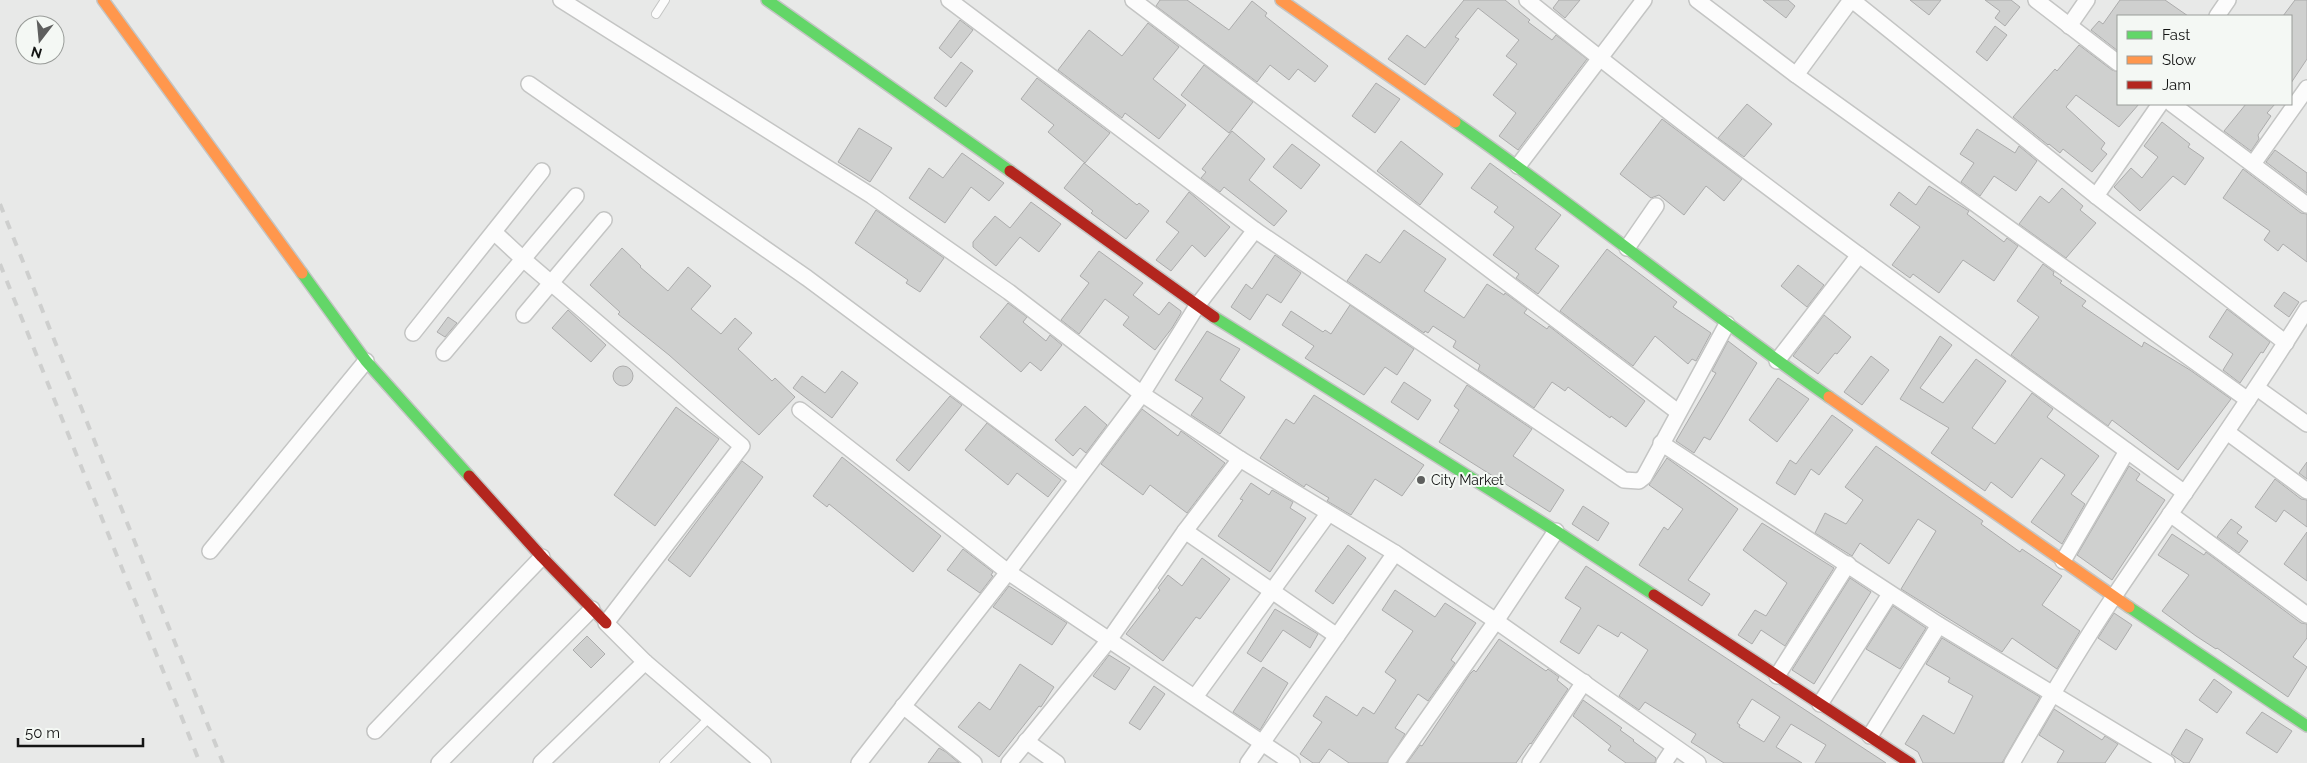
<svg xmlns="http://www.w3.org/2000/svg" width="2307" height="763" viewBox="0 0 2307 763" font-family="Raleway,sans-serif">
	<style>
		.building { fill: #cfd0cf; stroke: #acacac; fill-rule: evenodd }
		.lines { fill: none; stroke-linecap: round; stroke-linejoin: round }
		.lane-casing { stroke: #c4c5c4; stroke-width: 10 }
		.street-casing { stroke: #c4c5c4; stroke-width: 18 }
		.fast-casing { stroke: #c4c5c4; stroke-width: 14 }
		.slow-casing { stroke: #c4c5c4; stroke-width: 14 }
		.jam-casing { stroke: #c4c5c4; stroke-width: 14 }
		.lane { stroke: #fcfcfc; stroke-width: 8 }
		.street { stroke: #fcfcfc; stroke-width: 15 }
		.fast { stroke: #63d668; stroke-width: 11 }
		.slow { stroke: #ff974d; stroke-width: 11 }
		.jam { stroke: #b3261e; stroke-width: 11 }
		.rail { stroke: #cecfce; stroke-width: 4; stroke-dasharray: 9 9; stroke-linecap: butt }
		.poi-dot { fill: #5e5f5e; stroke: #f4f8f4; stroke-width: 2 }
		.labels { text-anchor: middle; dominant-baseline: central; stroke-width: 4; stroke-linejoin: round; paint-order: stroke }
		.poi-label { font-size: 14px; fill: #141514; stroke: #f4f8f4; text-anchor: start }
	</style>
	<rect width="100%" height="100%" fill="#e8e9e8"/>
	<g class="building">
		<path d="M1160,0H1187L1229,30L1252,1L1267,13L1265,16L1328,66L1315,82L1298,69L1289,80L1270,65L1257,82L1156,6Z"/>
		<path d="M1464,0H1505L1530,20L1528,22L1552,40L1556,35L1587,59L1518,150L1499,136L1516,113L1493,95L1517,64L1506,56L1519,40L1478,8L1455,37L1459,39L1425,85L1388,59L1407,35L1425,48Z"/>
		<path d="M1559,0H1580L1565,18L1553,8Z"/>
		<path d="M1763,0H1788L1795,6L1786,18Z"/>
		<path d="M1910,0H1941L1929,15Z"/>
		<path d="M1985,0H2011L2020,7L2005,26L1995,18L2000,11Z"/>
		<path d="M2120,0H2165L2188,16H2118V51L2091,30L2099,21L2103,24Z"/>
		<path d="M2295,0H2307V59L2291,83V16H2283Z"/>
		<path d="M960,20L973,30L951,58L939,48Z"/>
		<path d="M1148,23L1179,47L1153,79L1186,105L1159,139L1125,113L1122,118L1058,70L1089,30L1122,56Z"/>
		<path d="M1995,26L2007,35L1987,61L1976,52Z"/>
		<path d="M2079,45L2112,70L2118,72V104H2139L2119,127L2076,95L2066,107L2105,143L2101,149L2107,154L2092,172L2063,149L2060,153L2049,144L2048,145L2013,117L2055,69L2057,71Z"/>
		<path d="M961,62L973,71L946,107L934,98Z"/>
		<path d="M1204,65L1253,102L1229,133L1181,95Z"/>
		<path d="M1037,78L1110,133L1085,163L1048,132L1054,125L1021,99Z"/>
		<path d="M1376,83L1400,99L1375,133L1352,116Z"/>
		<path d="M1747,104L1772,124L1744,157L1718,138Z"/>
		<path d="M2246,104H2275L2267,113L2271,116L2258,135L2259,139L2251,151L2224,131Z"/>
		<path d="M1662,119L1742,179L1724,201L1706,186L1684,215L1659,195L1651,198L1620,174Z"/>
		<path d="M2162,122L2190,144L2188,147L2204,158L2185,185L2173,176L2140,211L2114,187L2131,168L2142,178L2158,157L2144,146Z"/>
		<path d="M859,128L892,148L870,182L838,162Z"/>
		<path d="M1977,129L2015,153L2019,146L2037,161L2016,191L1994,176L1980,196L1961,182L1974,163L1960,154Z"/>
		<path d="M1232,131L1265,159L1249,180L1287,211L1274,226L1224,187L1220,192L1201,178L1206,172L1202,169Z"/>
		<path d="M1401,141L1443,174L1420,205L1377,171Z"/>
		<path d="M1292,144L1320,165L1301,189L1273,167Z"/>
		<path d="M2275,150L2307,173V193L2266,162Z"/>
		<path d="M962,153L1004,183L989,201L971,187L945,223L909,198L929,168L943,178Z"/>
		<path d="M1084,163L1137,205L1139,203L1149,211L1126,239L1091,213L1093,211L1064,188Z"/>
		<path d="M1490,163L1561,215L1535,249L1559,266L1538,294L1516,278L1519,274L1493,255L1514,227L1494,212L1498,207L1471,188Z"/>
		<path d="M2243,169L2301,213L2307,214V262L2283,244L2278,251L2264,240L2270,231L2223,198Z"/>
		<path d="M1929,186L1969,211L1967,214L2004,242L2007,238L2018,246L1994,281L1963,260L1939,293L1913,274L1910,278L1892,265L1920,227L1890,205L1899,192L1916,205Z"/>
		<path d="M2062,188L2083,206L2080,210L2096,223L2066,258L2019,224L2040,196L2049,203Z"/>
		<path d="M1189,192L1230,227L1205,257L1192,245L1171,271L1156,260L1179,232L1166,222Z"/>
		<path d="M1031,202L1061,224L1039,252L1020,237L996,266L973,247V242L995,216L1010,228Z"/>
		<path d="M876,210L944,258L920,292L906,283L908,280L855,243Z"/>
		<path d="M1404,230L1446,259L1424,291L1464,318L1487,284L1504,295L1505,293L1527,309L1524,313L1547,329L1549,326L1645,401L1626,427L1611,416L1610,418L1568,387L1565,391L1552,382L1534,408L1478,370L1480,365L1453,347L1456,341L1433,326L1428,333L1425,331L1424,333L1347,281L1366,254L1380,263Z"/>
		<path d="M622,248L641,266L640,267L668,291L688,267L711,286L691,309L721,334L735,318L752,333L738,349L772,381L775,378L795,397L759,435L669,355L618,314L620,312L590,285Z"/>
		<path d="M1607,249L1677,302L1673,307L1711,333L1696,361L1692,359L1688,364L1655,336L1633,366L1560,311Z"/>
		<path d="M1099,251L1143,283L1133,295L1159,315L1169,302L1181,311V313L1172,328L1155,350L1123,325L1129,317L1105,299L1079,334L1061,320L1089,283L1080,276Z"/>
		<path d="M1275,255L1301,273L1281,303L1267,294L1250,320L1231,307L1246,284L1252,289Z"/>
		<path d="M2043,264L2054,272L2053,275L2062,281L2060,283L2086,301L2082,306L2142,347L2144,342L2190,370L2231,399L2178,470L2112,420L2108,426L2011,355L2039,317L2017,301Z"/>
		<path d="M1798,265L1824,285L1807,307L1781,286Z"/>
		<path d="M2284,292L2299,302L2289,317L2274,306Z"/>
		<path d="M1008,303L1027,317L1023,322L1046,341L1050,335L1062,345L1041,371L1030,362L1021,372L980,337Z"/>
		<path d="M1350,305L1414,349L1397,375L1385,367L1364,395L1305,358L1314,346L1282,325L1291,311L1323,332L1325,330L1331,334Z"/>
		<path d="M2227,309L2270,342L2263,353L2261,352L2240,383L2223,370L2233,354L2209,337Z"/>
		<path d="M568,310L606,345L591,362L552,328Z"/>
		<path d="M1824,315L1851,337L1837,354L1835,353L1818,374L1793,356Z"/>
		<path d="M448,317L457,323L445,337L437,332Z"/>
		<path d="M1207,331L1240,349L1220,380L1245,397L1220,434L1191,415L1203,398L1175,380Z"/>
		<path d="M1940,336L1952,345L1920,388L1943,403L1976,359L2006,381L1972,428L1995,444L2032,393L2053,409L2047,417L2099,456L2071,494L2085,504L2062,544L2031,522L2065,475L2041,458L2012,498L1991,482L1985,491L1931,453L1949,428L1900,399Z"/>
		<path d="M1728,341L1757,363L1710,440L1704,437L1694,453L1676,441L1716,373L1712,371Z"/>
		<path d="M1871,356L1889,370L1862,405L1844,392Z"/>
		<circle cx="623" cy="376" r="10"/>
		<path d="M842,371L858,383L832,418L793,388L802,376L825,393Z"/>
		<path d="M1778,378L1809,399L1777,442L1749,420Z"/>
		<path d="M1404,382L1431,400L1418,420L1391,402Z"/>
		<path d="M1467,385L1532,429L1513,456L1564,490L1550,512L1439,442L1459,410L1454,406Z"/>
		<path d="M1314,395L1424,465L1402,496L1375,479L1351,515L1327,501L1329,498L1306,484L1304,487L1260,458L1286,419L1294,424Z"/>
		<path d="M950,396L962,405L909,471L896,460Z"/>
		<path d="M1085,406L1107,425L1086,453L1080,448L1073,456L1055,440Z"/>
		<path d="M676,407L719,439L655,526L614,495Z"/>
		<path d="M1142,409L1178,436L1181,431L1225,463L1187,513L1150,485L1143,495L1101,464Z"/>
		<path d="M1832,415L1853,430L1819,475L1811,469L1795,495L1776,483L1790,460L1796,464Z"/>
		<path d="M987,423L1061,480L1048,497L1017,473L1008,485L965,450Z"/>
		<path d="M1876,446L1983,521L1981,524L2020,552L2022,549L2062,576L2042,605L2080,631L2057,669L2012,638L2002,652L1901,589L1936,531L1918,519L1889,564L1860,543L1852,556L1815,533L1825,513L1846,524L1863,500L1845,487Z"/>
		<path d="M842,457L941,536L913,572L829,504L827,507L813,496Z"/>
		<path d="M1667,458L1738,509L1688,580L1710,594L1702,606L1639,565L1664,527L1668,530L1683,509L1649,485Z"/>
		<path d="M742,461L763,477L690,577L668,560Z"/>
		<path d="M2307,462V479L2299,473Z"/>
		<path d="M2129,466L2140,474L2136,480L2165,500L2112,580L2077,555Z"/>
		<path d="M2275,479L2301,499L2307,500V527L2284,510L2276,522L2255,507Z"/>
		<path d="M1251,483L1269,495L1272,490L1293,502L1290,508L1306,518L1270,572L1218,536L1243,500L1240,499Z"/>
		<path d="M1583,506L1609,523L1598,541L1572,524Z"/>
		<path d="M2231,519L2242,527L2237,533L2248,541L2239,553L2217,537Z"/>
		<path d="M1762,523L1834,568L1785,646L1761,630L1752,644L1738,635L1755,610L1766,616L1787,583L1743,550Z"/>
		<path d="M2307,532V581L2284,564Z"/>
		<path d="M2172,534L2204,555L2206,552L2301,623L2307,624V638L2293,657L2307,667L2288,697L2217,648L2216,649L2196,636L2162,611L2189,575L2158,555Z"/>
		<path d="M1348,545L1366,558L1333,604L1315,591Z"/>
		<path d="M963,549L993,572L991,575L993,576L980,593L947,570Z"/>
		<path d="M1202,558L1230,579L1200,619L1196,617L1163,661L1126,634L1160,590L1158,588L1168,575L1182,586Z"/>
		<path d="M1586,566L1886,763H1815L1826,745L1791,724L1776,747L1802,763H1724L1691,742L1696,734L1645,702L1639,710L1619,696L1648,650L1621,632L1618,637L1598,625L1579,654L1560,642L1581,608L1565,598ZM1752,699L1780,717L1764,742L1739,727L1740,725L1737,723Z"/>
		<path d="M1850,578L1871,592L1814,684L1792,670Z"/>
		<path d="M1009,586L1067,623L1052,645L993,607Z"/>
		<path d="M1395,590L1435,617L1445,603L1476,623L1451,660L1455,663L1428,701L1418,694L1395,728L1405,734L1387,763H1349L1329,749L1319,763H1313L1300,754L1322,722L1313,716L1326,696L1357,716L1363,707L1374,714L1396,680L1385,672L1413,631L1382,610Z"/>
		<path d="M1893,606L1926,628L1900,669L1866,649Z"/>
		<path d="M1275,609L1318,634L1310,648L1283,630L1261,662L1247,653Z"/>
		<path d="M2114,613L2132,625L2116,650L2098,638Z"/>
		<path d="M587,636L605,654L591,668L573,650Z"/>
		<path d="M1942,638L2040,697L2002,763H1923L1918,752L1905,744L1923,715L1954,734L1973,696L1948,682L1950,678L1926,664Z"/>
		<path d="M1499,639L1546,671L1548,669L1559,677L1557,680L1568,689L1531,744L1530,743L1516,763H1407L1420,745L1422,746L1470,674L1474,670L1476,672Z"/>
		<path d="M1109,655L1130,668L1115,690L1093,676Z"/>
		<path d="M1020,664L1054,687L1041,707L1039,706L999,757L958,727L979,702L990,710Z"/>
		<path d="M1263,667L1288,683L1260,730L1233,712Z"/>
		<path d="M2214,679L2232,692L2217,713L2199,700Z"/>
		<path d="M1154,686L1165,694L1140,730L1129,723Z"/>
		<path d="M1583,700L1622,728L1620,730L1634,740L1633,741L1656,758L1655,763H1626L1608,750L1611,746L1573,716Z"/>
		<path d="M2054,709L2102,740L2105,736L2118,744L2105,763H2057L2064,751L2039,735Z"/>
		<path d="M2262,712L2292,731L2277,753L2246,733Z"/>
		<path d="M2186,729L2203,739L2189,763H2184L2171,754Z"/>
		<path d="M939,748L946,752L959,763H928Z"/>
	</g>
	<g class="lines">
		<defs>
			<g id="lane">
				<path d="M656,14L665,0"/>
				<path d="M664,763L710,717"/>
			</g>
			<g id="street">
				<path d="M561,0L872,196L1009,292L1142,394L1240,459L1395,553L1496,621L1698,763"/>
				<path d="M949,0L1255,230L1624,480L1639,481L1644,477L1727,324"/>
				<path d="M1133,0L1678,412"/>
				<path d="M1527,0C1740,172 1964,332 2185,493"/>
				<path d="M1697,0L1796,75L2248,400"/>
				<path d="M1852,0L2096,196L2286,343"/>
				<path d="M2036,0L2118,63"/>
				<path d="M2217,16L2228,0"/>
				<path d="M2069,26L2087,0"/>
				<path d="M1796,75L1851,0"/>
				<path d="M529,84L807,278L1077,479"/>
				<path d="M2172,104L2307,205"/>
				<path d="M2253,164L2307,88"/>
				<path d="M1518,166L1644,0"/>
				<path d="M2096,196L2160,104"/>
				<path d="M494,232L523,259L742,446L606,623L645,662L763,763"/>
				<path d="M1627,248L1656,206"/>
				<path d="M524,315L604,220"/>
				<path d="M413,333L542,171"/>
				<path d="M444,353L576,196"/>
				<path d="M1777,361L1859,255"/>
				<path d="M2257,388L2307,424"/>
				<path d="M800,410L1008,572L1292,763"/>
				<path d="M2227,432L2307,491"/>
				<path d="M1661,443L1939,625L2167,763"/>
				<path d="M2170,514L2307,615"/>
				<path d="M1185,531L1337,636"/>
				<path d="M210,551L366,361"/>
				<path d="M2063,561L2127,451"/>
				<path d="M1777,676L1848,564"/>
				<path d="M1195,697L1328,514"/>
				<path d="M1820,704L1890,594"/>
				<path d="M903,706L974,763"/>
				<path d="M375,731L542,557"/>
				<path d="M1870,736L1939,625"/>
				<path d="M1026,741L1057,763"/>
				<path d="M439,763L592,609"/>
				<path d="M541,763L645,662"/>
				<path d="M859,763L1008,572L1142,394L1197,306L1255,230"/>
				<path d="M1009,763L1109,640L1185,531L1240,459"/>
				<path d="M1248,763L1395,553"/>
				<path d="M1396,763L1496,621L1556,531"/>
				<path d="M1530,763L1584,682"/>
				<path d="M1664,763L1674,748"/>
				<path d="M2012,763C2045,706 2078,650 2115,595C2179,500 2246,407 2307,309"/>
			</g>
			<g id="fast">
				<path d="M767,0L1010,171"/>
				<path d="M1455,122C1581,210 1702,308 1829,397"/>
				<path d="M302,273L366,361L469,476"/>
				<path d="M1214,317L1556,531L1654,595"/>
				<path d="M2129,607L2307,726"/>
			</g>
			<g id="slow">
				<path d="M103,0L302,273"/>
				<path d="M1281,0L1455,122"/>
				<path d="M1829,397L2129,607"/>
			</g>
			<g id="jam">
				<path d="M1010,171L1214,317"/>
				<path d="M469,476L542,557L606,623"/>
				<path d="M1654,595L1910,763"/>
			</g>
		</defs>
		<use href="#lane" class="lane-casing"/>
		<use href="#street" class="street-casing"/>
		<use href="#fast" class="fast-casing"/>
		<use href="#slow" class="slow-casing"/>
		<use href="#jam" class="jam-casing"/>
		<use href="#lane" class="lane"/>
		<use href="#street" class="street"/>
		<use href="#fast" class="fast"/>
		<use href="#slow" class="slow"/>
		<use href="#jam" class="jam"/>
		<g class="rail">
			<path d="M0,204L223,763"/>
			<path d="M0,264L200,763"/>
		</g>
	</g>
	<circle class="poi-dot" cx="1421" cy="480" r="5"/>
	<g class="labels">
		<g class="poi-label">
			<text x="1431" y="480">City Market</text>
		</g>
	</g>
	<rect x="2117" y="15" width="175" height="90" fill="#f4f8f4" stroke="#9a9d9a"/>
	<rect x="2127" y="31" width="25" height="8" fill="#63d668" stroke="#9a9d9a"/>
	<text x="2162" y="40" font-size="15" fill="#141514">Fast</text>
	<rect x="2127" y="56" width="25" height="8" fill="#ff974d" stroke="#9a9d9a"/>
	<text x="2162" y="65" font-size="15" fill="#141514">Slow</text>
	<rect x="2127" y="81" width="25" height="8" fill="#b3261e" stroke="#9a9d9a"/>
	<text x="2162" y="90" font-size="15" fill="#141514">Jam</text>
	<g transform="translate(40 40) rotate(196)"><circle r="24" fill="#f4f8f4" stroke="#9a9d9a"/>
	<path d="M0-4L9 19L0 12L-9 19Z" fill="#5e5f5e"/>
	<text y="-8" font-size="14" font-weight="bold" text-anchor="middle" fill="#141514">N</text>
	</g>
	<path d="M18 738v8h125v-8" fill="none" stroke="#141514" stroke-width="2.5"/>
	<text x="25" y="738" font-size="15" fill="#141514" stroke="#f4f8f4" stroke-width="4" paint-order="stroke">50 m</text>
</svg>
